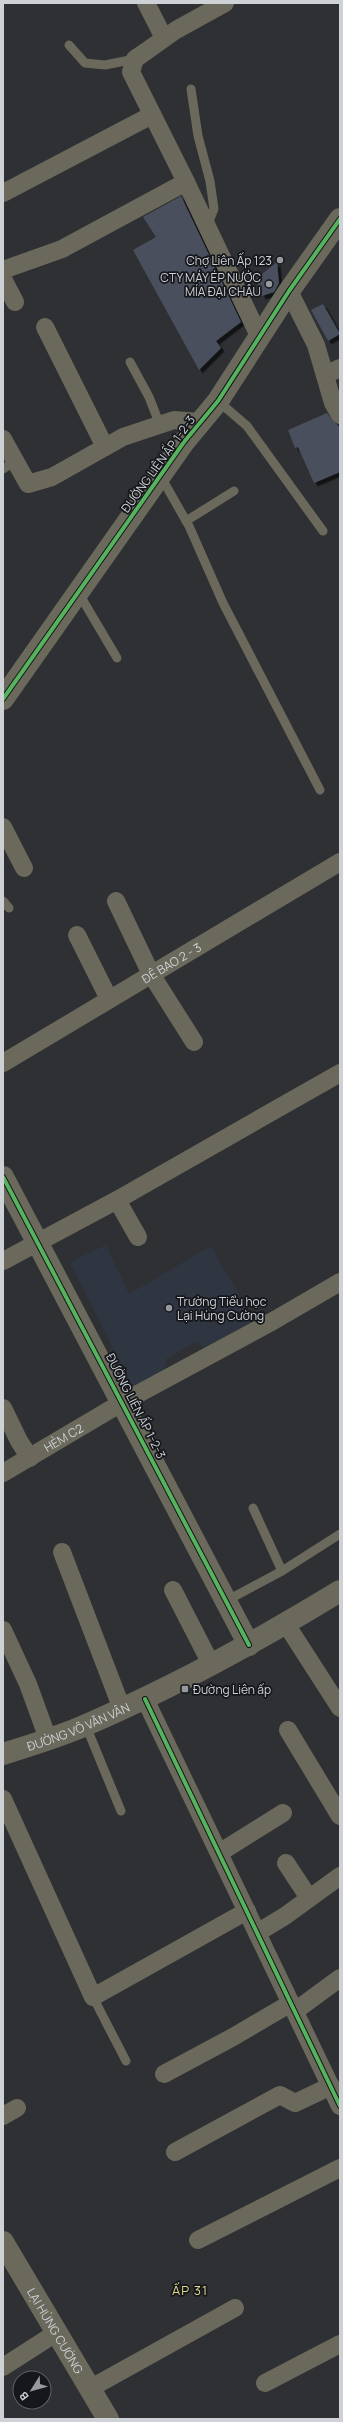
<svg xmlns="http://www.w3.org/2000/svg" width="343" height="2422" viewBox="0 0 343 2422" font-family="Manrope,sans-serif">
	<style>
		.built { fill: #2f3642 }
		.building { fill: #484f5b; filter: url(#shadow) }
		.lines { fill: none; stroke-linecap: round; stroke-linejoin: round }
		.service { stroke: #6a695b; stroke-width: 9 }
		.minor { stroke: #6a695b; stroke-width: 18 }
		.tertiary { stroke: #6a695b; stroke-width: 22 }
		.cycleway-casing { stroke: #15171b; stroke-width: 6 }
		.cycleway { stroke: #56b35d; stroke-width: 4 }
		.poi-dot { fill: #96999d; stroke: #15171b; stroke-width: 1.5 }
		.labels { text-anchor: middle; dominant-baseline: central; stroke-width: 3.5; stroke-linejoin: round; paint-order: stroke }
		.poi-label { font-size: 12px; fill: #ced1d6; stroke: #15171b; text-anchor: end }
		.street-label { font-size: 12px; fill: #ced1d6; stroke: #15171b }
		.neighbourhood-label { font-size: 13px; letter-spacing: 1px; fill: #e2db8c; stroke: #15171b }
	</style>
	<defs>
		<filter id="shadow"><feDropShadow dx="3.5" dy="3.5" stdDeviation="0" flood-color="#0009"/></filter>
	</defs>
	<rect width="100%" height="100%" fill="#2e3034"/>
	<path class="built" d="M106,1245L129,1294L211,1246L254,1321L203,1349L198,1341L166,1359L165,1370L132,1387L70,1262Z"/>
	<g class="building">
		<path d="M181,196L241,322L216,341L221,348L199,370L133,250L156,237L143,217Z"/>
		<path d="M277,262L279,283L274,292L262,296L256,279Z"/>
		<path d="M323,304L340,334L328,341L311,310Z"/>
		<path d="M327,413L340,428V472L314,483L298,447L295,448L288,430Z"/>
	</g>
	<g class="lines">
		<g class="service">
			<path d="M69,45L85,63L105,65L135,59"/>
			<path d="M191,89L198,136L210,181L214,209L207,226"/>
			<path d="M130,362L149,397L160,425"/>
			<path d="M218,401L247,426L323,531"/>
			<path d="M3,469L15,461"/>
			<path d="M161,477L189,526L223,603L320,790"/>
			<path d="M186,521L234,491"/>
			<path d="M78,592L117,658"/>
			<path d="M3,901L9,908"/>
			<path d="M253,1508L282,1571"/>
			<path d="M226,1601L282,1571L340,1534"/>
			<path d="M86,1726L121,1811"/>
			<path d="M93,1997L126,2061"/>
		</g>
		<g class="minor">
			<path d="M146,3L164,38"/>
			<path d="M225,3L176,30L148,50L135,59L131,72L186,182L259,336"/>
			<path d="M3,193L152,115"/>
			<path d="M3,270L62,249L186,182"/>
			<path d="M3,279L15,302"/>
			<path d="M289,291L316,345L333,403L340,415"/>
			<path d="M45,327L105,447"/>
			<path d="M325,375L340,368"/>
			<path d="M3,439L28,484L52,477L123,437L174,420L199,422"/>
			<path d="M3,827L24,868"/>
			<path d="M116,901L151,974L194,1042"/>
			<path d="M77,935L109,999"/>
			<path id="s1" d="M3,1063L340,862"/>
			<path d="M117,1200L138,1237"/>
			<path d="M3,1261L117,1200L340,1073"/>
			<path d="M3,1408L19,1441L30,1458"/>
			<path id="s2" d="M3,1473L123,1402L273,1321L340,1282"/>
			<path d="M62,1552L122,1709"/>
			<path d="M173,1590L211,1664"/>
			<path d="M286,1624L340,1708"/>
			<path d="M3,1630L28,1684L48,1739"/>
			<path d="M145,1699L340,2106"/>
			<path d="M288,1730L340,1816"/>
			<path d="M3,1799L93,1997L247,1911"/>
			<path d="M219,1853L283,1813"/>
			<path d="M286,1863L309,1898"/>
			<path d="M257,1933L285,1916L340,1876"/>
			<path d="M295,2011L340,1978"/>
			<path d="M164,2074L233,2037L291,2003"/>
			<path d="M3,2116L17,2108"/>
			<path d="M175,2152L280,2095L295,2103L331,2086"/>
			<path d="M198,2240L340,2168"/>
			<path d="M3,2367L56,2333"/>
			<path d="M265,2383L340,2344"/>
			<path d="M89,2389L235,2308"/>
		</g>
		<g class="tertiary">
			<path d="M3,699L184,442L218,401L289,291L340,219"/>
			<path d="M3,1177L249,1645"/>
			<path id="s3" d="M3,1754C31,1745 59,1737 86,1725C174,1687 258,1641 340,1591"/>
			<path id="s4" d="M3,2242L108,2419"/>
		</g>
		<defs>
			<g id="cycleway">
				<path d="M3,699L184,442L218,401L289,291L340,219"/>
				<path d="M3,1177L249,1645"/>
				<path d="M145,1699L340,2106"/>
			</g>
		</defs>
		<use href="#cycleway" class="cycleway-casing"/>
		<use href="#cycleway" class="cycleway"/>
	</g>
	<g class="poi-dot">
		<circle cx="280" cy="260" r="4"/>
		<circle cx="269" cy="284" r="4"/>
		<circle cx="169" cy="1308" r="4"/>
		<rect x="181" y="1685" width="8" height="8" rx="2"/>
	</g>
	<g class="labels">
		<g class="poi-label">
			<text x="272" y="260">Chợ Liên Ấp 123</text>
			<text x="261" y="277">CTY MÁY ÉP NƯỚC<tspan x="261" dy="14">MÍA ĐẠI CHÂU</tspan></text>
			<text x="177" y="1301" text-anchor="start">Trường Tiểu học<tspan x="177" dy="14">Lại Hùng Cường</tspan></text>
			<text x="193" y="1689" text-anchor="start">Đường Liên ấp</text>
		</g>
		<g class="street-label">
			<text transform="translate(158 464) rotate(-54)">ĐƯỜNG LIÊN ẤP 1-2-3</text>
			<text stroke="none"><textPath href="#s1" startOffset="196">ĐÊ BAO 2 - 3</textPath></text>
			<text transform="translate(136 1406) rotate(63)">ĐƯỜNG LIÊN ẤP 1-2-3</text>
			<text stroke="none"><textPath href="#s2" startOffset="70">HẺM C2</textPath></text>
			<text stroke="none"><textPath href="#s3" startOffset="80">ĐƯỜNG VÕ VĂN VÂN</textPath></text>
			<text stroke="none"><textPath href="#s4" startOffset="103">LẠI HÙNG CƯỜNG</textPath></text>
		</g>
		<g class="neighbourhood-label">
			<text x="190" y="2290">ẤP 31</text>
		</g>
	</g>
	<rect width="343" height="2422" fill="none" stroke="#ced1d6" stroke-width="8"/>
	<g transform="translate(32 2390) rotate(233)"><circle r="19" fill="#15171b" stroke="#5f6166"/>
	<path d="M0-3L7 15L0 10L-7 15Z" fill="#96999d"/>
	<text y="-6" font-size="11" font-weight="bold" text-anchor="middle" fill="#ced1d6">B</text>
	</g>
</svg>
